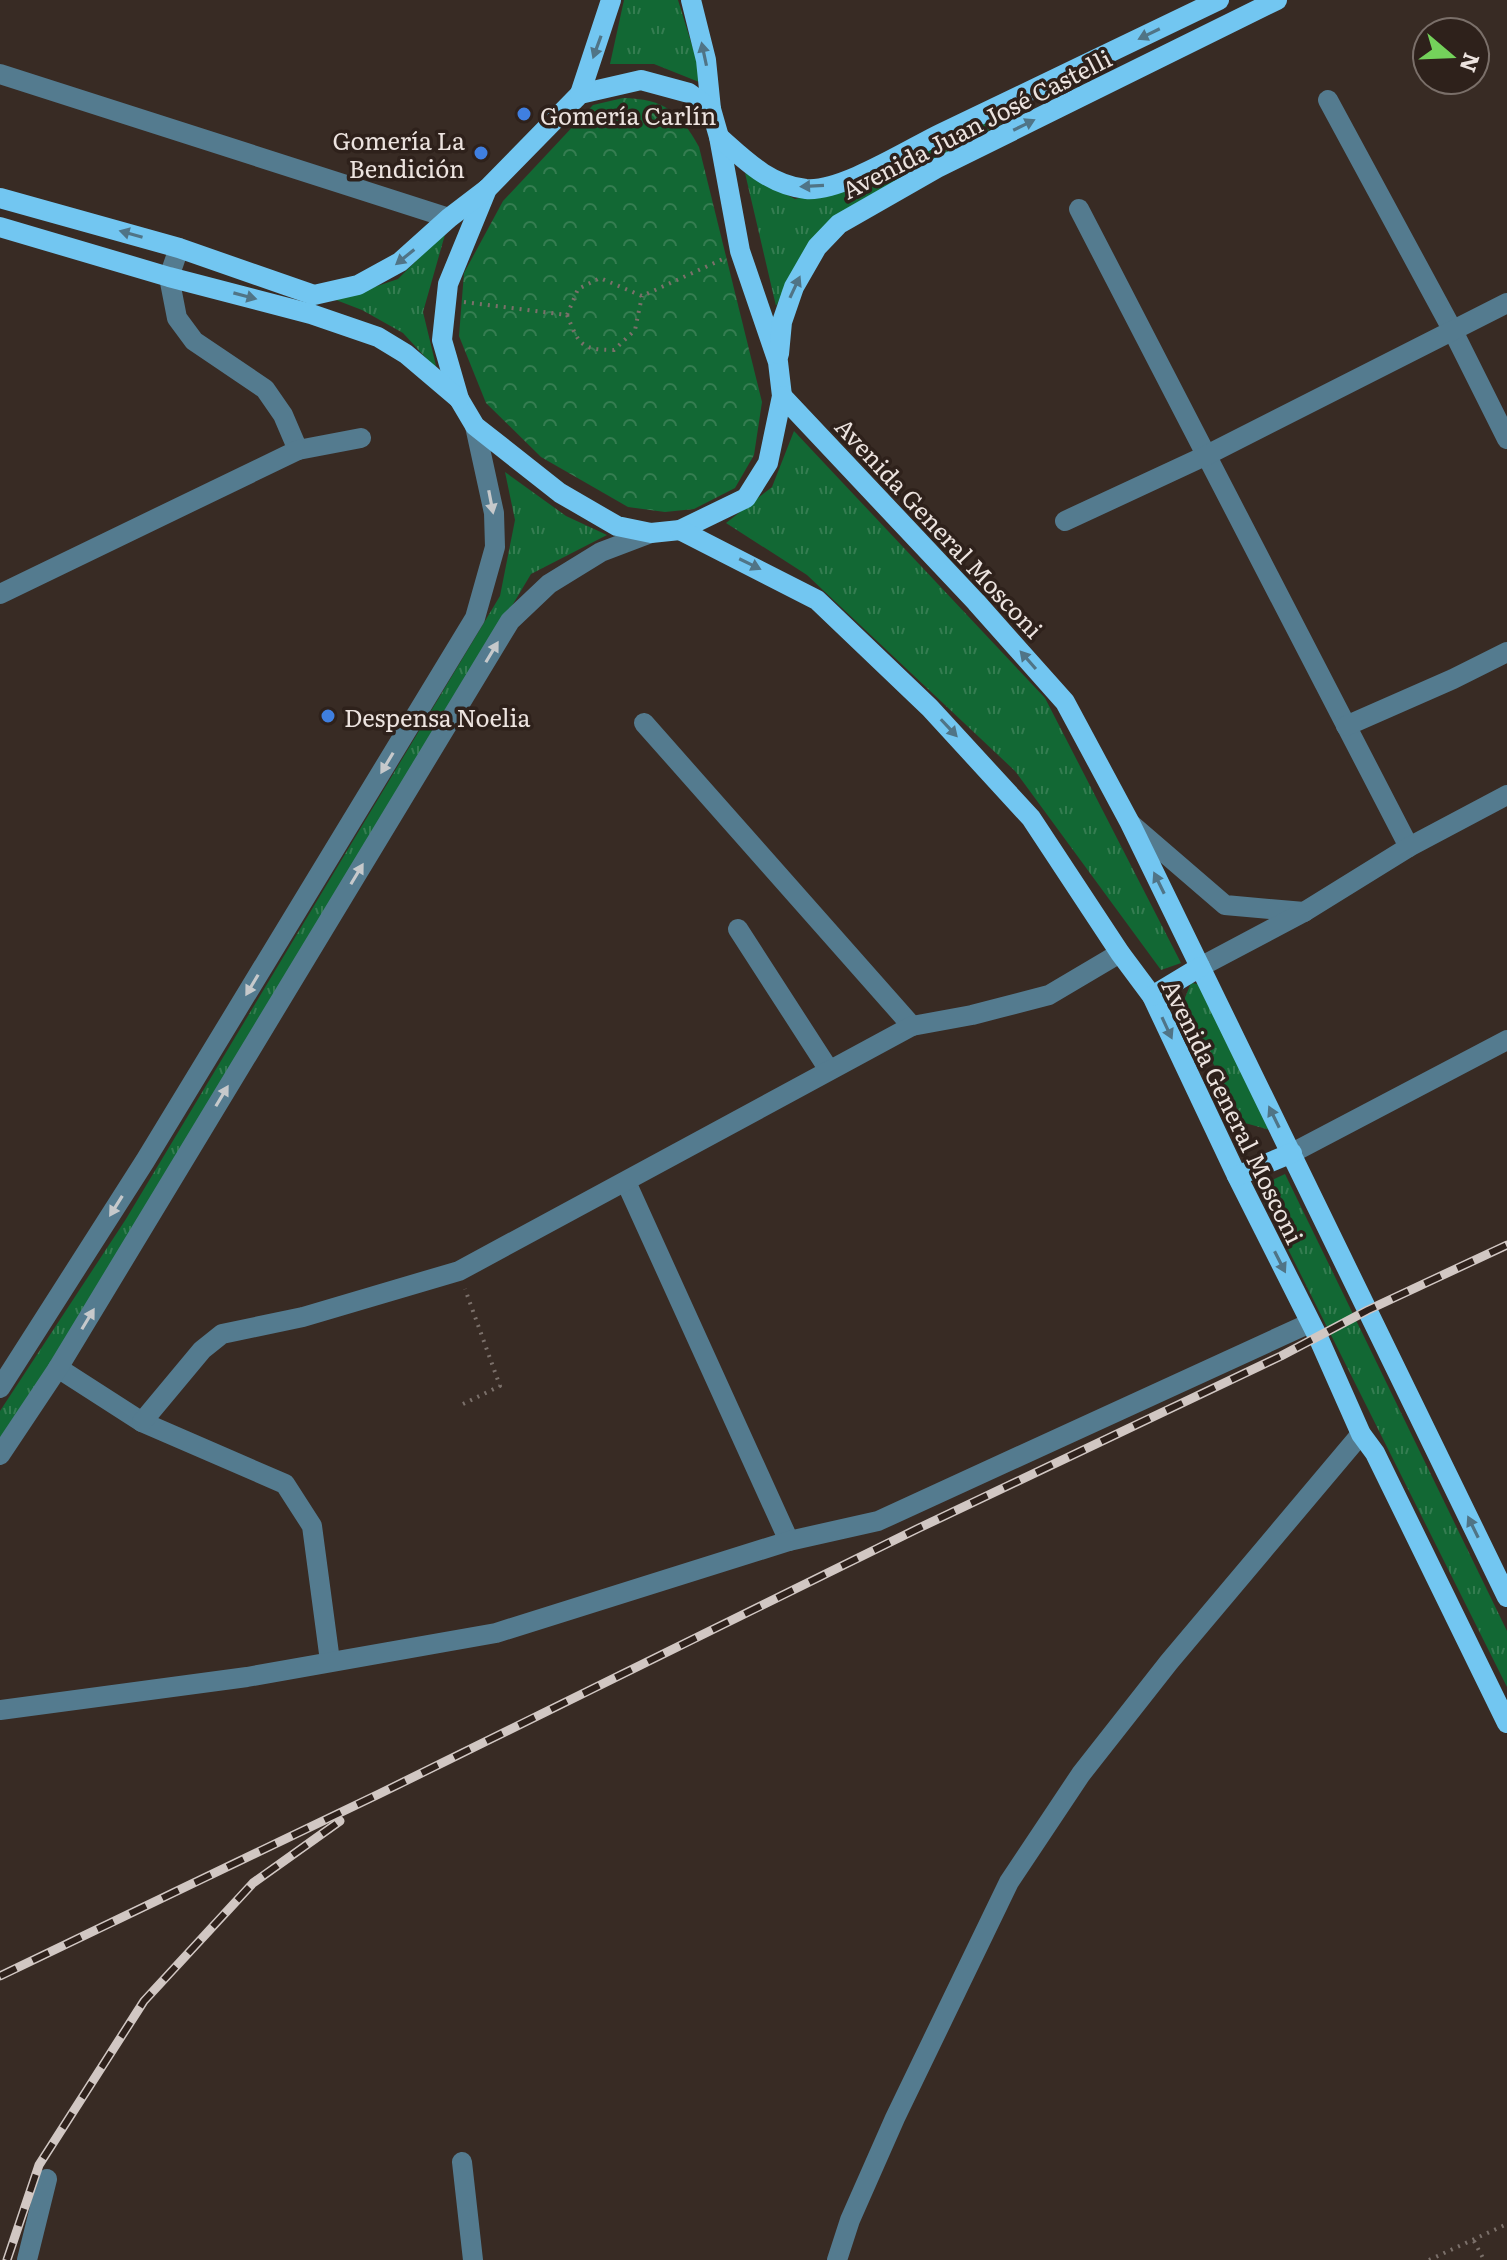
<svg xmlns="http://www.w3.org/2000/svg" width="1507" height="2260" viewBox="0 0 1507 2260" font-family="Literata,serif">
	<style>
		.grass { fill: url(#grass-tufts) }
		.park { fill: url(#park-crowns) }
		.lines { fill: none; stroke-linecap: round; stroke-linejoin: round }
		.path { stroke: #7b706a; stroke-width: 4; stroke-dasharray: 2 6; stroke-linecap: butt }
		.minor { stroke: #547b8f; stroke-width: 20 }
		.major { stroke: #72c6f1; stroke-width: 20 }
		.rail-casing { stroke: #d1c7c3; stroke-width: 9 }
		.rail { stroke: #2e211b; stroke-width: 6; stroke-dasharray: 18; stroke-linecap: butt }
		.oneway { fill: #507486 }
		.oneway2 { fill: #c6c9cb }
		.shop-dot { fill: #3f7fe0; stroke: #2e211b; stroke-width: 3 }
		.labels { text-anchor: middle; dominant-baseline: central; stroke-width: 7; stroke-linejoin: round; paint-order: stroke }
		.poi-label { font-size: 24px; fill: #ece3df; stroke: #2e211b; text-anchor: start }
		.street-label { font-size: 24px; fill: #ece3df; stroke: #2e211b }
	</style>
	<defs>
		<pattern id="grass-tufts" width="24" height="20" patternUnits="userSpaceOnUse" patternTransform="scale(2)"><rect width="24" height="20" fill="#126834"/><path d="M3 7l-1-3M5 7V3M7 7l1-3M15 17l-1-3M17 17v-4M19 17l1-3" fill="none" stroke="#357d51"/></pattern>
		<pattern id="park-crowns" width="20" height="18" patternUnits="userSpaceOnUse" patternTransform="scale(2)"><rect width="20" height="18" fill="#126834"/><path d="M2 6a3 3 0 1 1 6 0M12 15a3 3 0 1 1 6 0" fill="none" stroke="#357d51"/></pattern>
	</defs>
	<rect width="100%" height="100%" fill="#382b24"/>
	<g class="grass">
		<path d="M624,0H678L704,84L654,64H610Z"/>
		<path d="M1013,110L1017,115L856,203L805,250L776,306L745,173L795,199L851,185Z"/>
		<path d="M446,231L423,312L437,370L403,333L362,310L336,300L398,279Z"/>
		<path d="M794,431L1045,698L1181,963L1161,970L1015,771L807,575L726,523L772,487Z"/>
		<path d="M505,472L566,516L607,535L531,574L142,1225L0,1440V1411L126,1219L500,596L515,520Z"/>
		<path d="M1191,983L1199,984L1270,1130L1245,1123L1182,1005Z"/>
		<path d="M1285,1174L1507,1631V1687L1257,1187Z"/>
	</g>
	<path class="park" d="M623,98C664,99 679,111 699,147L762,402L754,455L735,488L694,509L665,512L628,507L541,457L486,403L459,336L464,273L503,201L593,105Z"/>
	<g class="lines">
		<g class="path">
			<path d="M464,302L567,315L578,289L600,278L642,296L723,259"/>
			<path d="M567,315C579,344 580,350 614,350L635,330L642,296"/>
			<path d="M463,1404L500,1386L465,1289"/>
			<path d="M1474,2241L1484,2260"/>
			<path d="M1429,2260L1507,2224"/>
		</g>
		<g class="minor">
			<path d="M0,74L449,218"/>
			<path d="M1328,100L1453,331L1507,439"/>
			<path d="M1079,209L1409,847"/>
			<path d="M179,248L169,277L177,318L194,341L265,389L283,415L298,450"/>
			<path d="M1065,521L1207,455L1507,303"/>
			<path d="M0,594L298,450L361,438"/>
			<path d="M644,723L912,1026"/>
			<path d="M1346,726L1453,679L1507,652"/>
			<path d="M1131,824L1225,905L1304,912"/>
			<path d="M738,929L829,1070"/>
			<path d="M1200,967L1304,912L1409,847L1507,795"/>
			<path d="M1292,1153L1507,1040"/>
			<path d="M626,1182L789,1541"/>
			<path d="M58,1368L142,1422L285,1484L312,1526L330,1661"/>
			<path d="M0,1388L145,1161L475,618L495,547L494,513L475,426"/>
			<path d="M142,1422L202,1350L222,1334L303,1317L459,1271L912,1026L972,1015L1049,995L1120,953"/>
			<path d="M0,1455L58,1368L510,621L549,584L601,552L651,533"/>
			<path d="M0,1710L247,1677L496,1633L789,1541L878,1521L1310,1323"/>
			<path d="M462,2162L473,2260"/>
			<path d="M27,2260L47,2179"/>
			<path d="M837,2260L850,2220L895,2118L1009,1882L1081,1774L1169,1662L1361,1434"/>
		</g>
		<g class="major">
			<path d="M691,0L706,60L711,109"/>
			<path d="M641,80L689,93L711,109L719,137L740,251L778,362L782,396L768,463L746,498L680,530L651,533L617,526L560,493L475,426L459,399L442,340L448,284L487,189L580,94Z"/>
			<path d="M580,94L611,0"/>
			<path d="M719,137C745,160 769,185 806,189C841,192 907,150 940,134C1033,89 1126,45 1219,0"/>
			<path d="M0,198L179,248L314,295L358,285L400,262L449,218L487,189"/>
			<path d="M0,227L169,277L311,314L378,337L406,354L459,399"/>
			<path d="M779,354L782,322L794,287L817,247L839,224L937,168L1277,0"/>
			<path d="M782,396L976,602L1065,702L1130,823L1507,1597"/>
			<path d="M680,530L817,600L930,708L1031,818L1120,953L1152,996L1237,1176L1318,1337L1361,1434L1375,1453L1507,1723"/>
			<path d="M1152,996L1200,967"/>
			<path d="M1237,1176L1292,1153"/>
		</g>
		<defs>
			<g id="rail">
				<path d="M0,1976L379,1794L919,1528L1281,1356L1368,1310L1507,1245"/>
				<path d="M7,2260L39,2165L144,2001L253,1883L340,1821"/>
			</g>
		</defs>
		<use href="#rail" class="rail-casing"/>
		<use href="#rail" class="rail"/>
	</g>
	<defs><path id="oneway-solid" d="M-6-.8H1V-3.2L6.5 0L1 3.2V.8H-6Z" transform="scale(2)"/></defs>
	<g class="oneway">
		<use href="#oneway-solid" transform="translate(1149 34) rotate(154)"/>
		<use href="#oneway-solid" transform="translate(597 47) rotate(110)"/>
		<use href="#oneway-solid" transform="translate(704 54) rotate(-102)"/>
		<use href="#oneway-solid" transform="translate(1024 125) rotate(-26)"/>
		<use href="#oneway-solid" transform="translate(812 186) rotate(177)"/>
		<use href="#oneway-solid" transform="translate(131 234) rotate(-164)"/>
		<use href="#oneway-solid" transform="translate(405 257) rotate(141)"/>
		<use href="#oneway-solid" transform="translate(795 287) rotate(-65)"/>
		<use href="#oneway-solid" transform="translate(245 296) rotate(15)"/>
		<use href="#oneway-solid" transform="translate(750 564) rotate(26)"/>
		<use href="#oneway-solid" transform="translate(1028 660) rotate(-131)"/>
		<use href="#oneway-solid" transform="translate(949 728) rotate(47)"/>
		<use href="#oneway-solid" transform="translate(1159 883) rotate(-116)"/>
		<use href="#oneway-solid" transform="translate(1167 1028) rotate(65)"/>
		<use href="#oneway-solid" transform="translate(1274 1117) rotate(-116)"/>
		<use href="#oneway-solid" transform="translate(1280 1262) rotate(63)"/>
		<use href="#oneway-solid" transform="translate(1473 1527) rotate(-116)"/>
	</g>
	<g class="oneway2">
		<use href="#oneway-solid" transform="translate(491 502) rotate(79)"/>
		<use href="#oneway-solid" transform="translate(492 652) rotate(-59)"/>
		<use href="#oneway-solid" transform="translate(387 763) rotate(121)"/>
		<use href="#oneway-solid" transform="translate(357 874) rotate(-59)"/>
		<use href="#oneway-solid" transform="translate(252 985) rotate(121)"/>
		<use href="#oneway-solid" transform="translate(222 1096) rotate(-59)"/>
		<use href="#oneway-solid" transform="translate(116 1206) rotate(122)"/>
		<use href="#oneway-solid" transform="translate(88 1319) rotate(-59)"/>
	</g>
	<g class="shop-dot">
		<circle cx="524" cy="114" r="8"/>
		<circle cx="481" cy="153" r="8"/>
		<circle cx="328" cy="716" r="8"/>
	</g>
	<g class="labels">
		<g class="poi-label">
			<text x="540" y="114">Gomería Carlín</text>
			<text x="465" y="139" text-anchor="end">Gomería La<tspan x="465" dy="28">Bendición</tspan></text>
			<text x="344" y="716">Despensa Noelia</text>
		</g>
		<g class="street-label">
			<text transform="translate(976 123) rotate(-27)">Avenida Juan José Castelli</text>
			<text transform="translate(940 527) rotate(47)">Avenida General Mosconi</text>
			<text transform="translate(1234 1111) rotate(64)">Avenida General Mosconi</text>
		</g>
	</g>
	<g transform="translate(1451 56) rotate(109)"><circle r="38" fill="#2e211b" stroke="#7a6f69" stroke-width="2"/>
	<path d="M0-6L14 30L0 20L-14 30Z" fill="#74d25b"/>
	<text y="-12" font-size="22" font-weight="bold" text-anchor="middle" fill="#ece3df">N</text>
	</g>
</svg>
